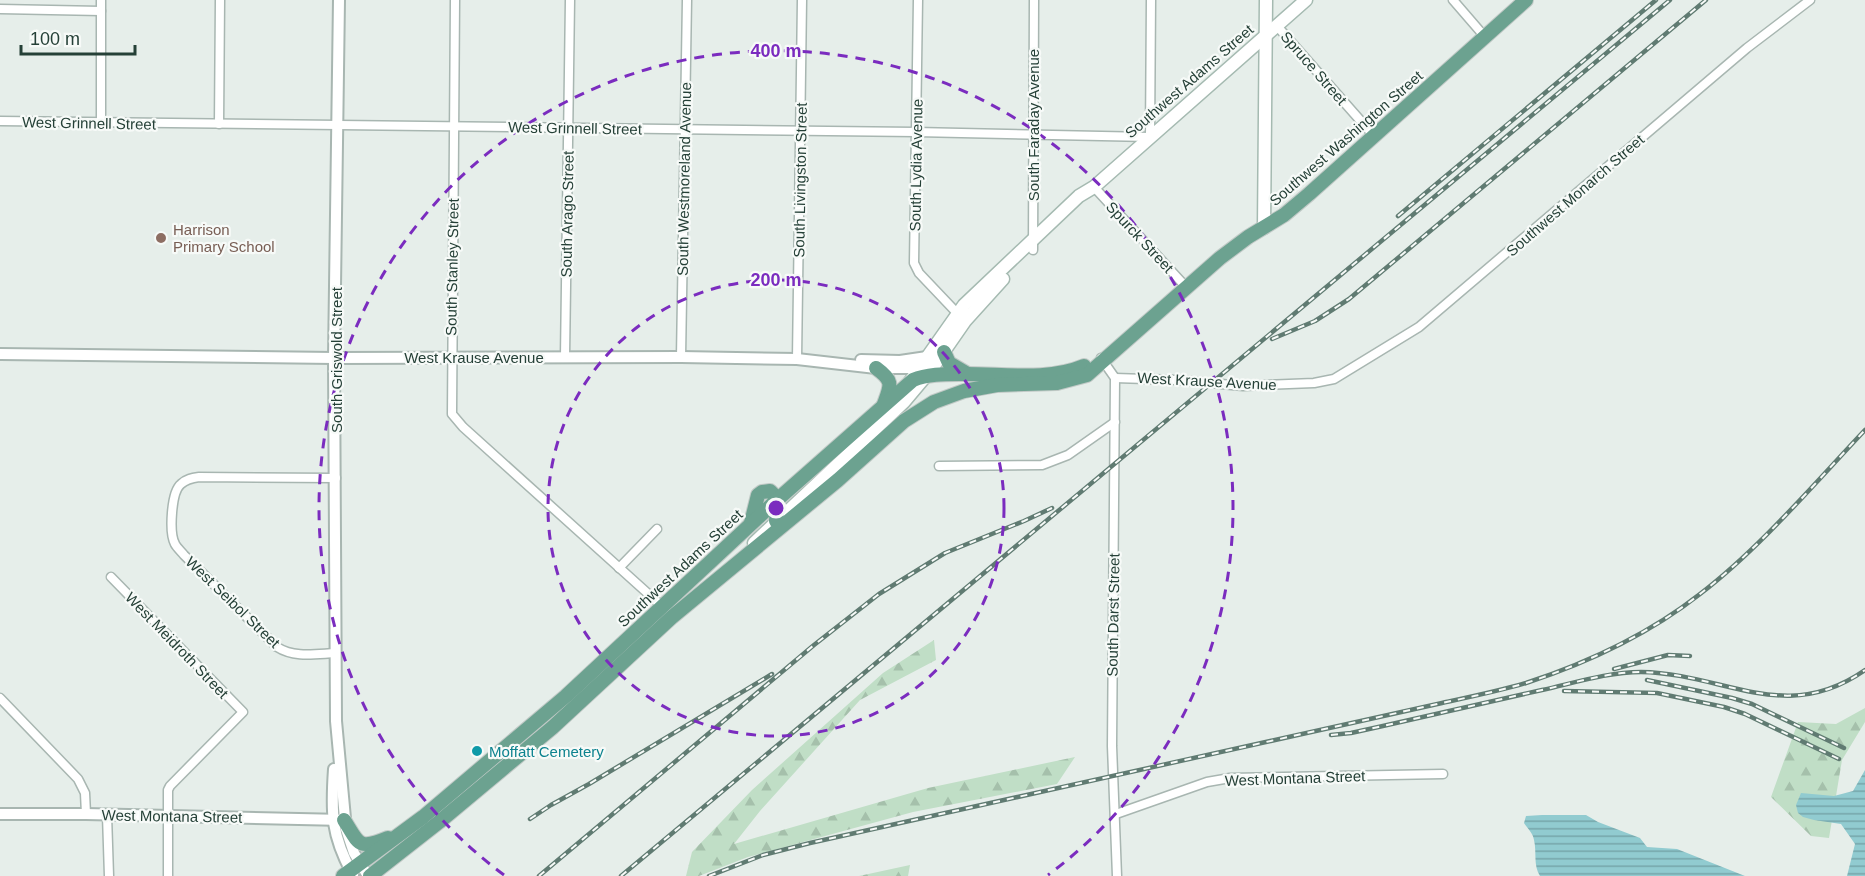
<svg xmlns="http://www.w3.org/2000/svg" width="1865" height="876" viewBox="0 0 1865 876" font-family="Helvetica,sans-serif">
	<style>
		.forest { fill: url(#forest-firs) }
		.water { fill: url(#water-rules) }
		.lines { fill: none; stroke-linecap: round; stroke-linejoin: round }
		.minor-casing { stroke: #a8b6b1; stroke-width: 11 }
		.tertiary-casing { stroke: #a8b6b1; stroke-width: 14 }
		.secondary-casing { stroke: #a5bab1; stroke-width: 15 }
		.primary-casing { stroke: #c2cac7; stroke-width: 16 }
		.minor { stroke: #fff; stroke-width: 8 }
		.tertiary { stroke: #fff; stroke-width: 10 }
		.secondary { stroke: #fff; stroke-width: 12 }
		.primary { stroke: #6ca290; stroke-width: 14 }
		.rail-casing { stroke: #607b72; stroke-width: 4.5 }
		.rail { stroke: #f7faf8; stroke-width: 2; stroke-dasharray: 7; stroke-linecap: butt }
		.ring { fill: none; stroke: #7b2cbf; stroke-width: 3; stroke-dasharray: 10 8 }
		.education-dot { fill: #8d6e63; stroke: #f7faf8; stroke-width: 2 }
		.culture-dot { fill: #0f9aa8; stroke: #f7faf8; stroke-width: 2 }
		.labels { text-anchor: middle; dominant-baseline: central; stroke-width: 4.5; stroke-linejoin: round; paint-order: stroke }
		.street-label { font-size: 15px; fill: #254037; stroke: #f7faf8 }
		.education-label { font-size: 15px; fill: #785e54; stroke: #f7faf8; text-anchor: start }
		.culture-label { font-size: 15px; fill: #0d838f; stroke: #f7faf8; text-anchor: start }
		.centre { fill: #7b2cbf; stroke: #f7faf8; stroke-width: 3 }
		.ring-label { font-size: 18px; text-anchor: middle; font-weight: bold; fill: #7b2cbf; stroke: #f7faf8; stroke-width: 4.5; stroke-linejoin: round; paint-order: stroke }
	</style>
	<defs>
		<pattern id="forest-firs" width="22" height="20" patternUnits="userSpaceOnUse" patternTransform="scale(1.5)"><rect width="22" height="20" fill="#c0dec6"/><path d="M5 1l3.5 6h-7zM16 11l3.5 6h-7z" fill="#a5c0ab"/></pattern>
		<pattern id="water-rules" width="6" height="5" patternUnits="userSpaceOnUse" patternTransform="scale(1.5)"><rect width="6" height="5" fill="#91cbd0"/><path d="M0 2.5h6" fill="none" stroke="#76a6aa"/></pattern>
	</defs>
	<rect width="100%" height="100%" fill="#e6eeea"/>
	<g class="forest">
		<path d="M934,640L936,660L860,700L760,811L734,844L928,788L1075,757L1057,784L913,812L748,857L699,876H686L692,852L752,790L883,673Z"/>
		<path d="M1865,708V722L1842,760L1829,838L1811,836L1771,797L1798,722L1836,724Z"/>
		<path d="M910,865L908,876H859Z"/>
	</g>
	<g class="water">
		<path d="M1865,770V876H1847L1855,844L1841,824L1814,820L1803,817L1798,813L1796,805L1801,793L1834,796L1853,791Z"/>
		<path d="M1542,815H1586L1598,822L1640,838L1647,847L1677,849L1745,876H1540C1533,865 1537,853 1534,840C1533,833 1528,829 1524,823L1526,816Z"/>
	</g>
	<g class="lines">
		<defs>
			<g id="minor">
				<path d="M455,0L452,414L463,427L664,608"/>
				<path d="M918,0L914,263L919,273L957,313"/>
				<path d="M1453,0L1485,37"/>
				<path d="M0,9L101,11"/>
				<path d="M1277,26L1374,136"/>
				<path d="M0,121L916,132L1150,137L1151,0"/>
				<path d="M101,122V0"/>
				<path d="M219,124L220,0"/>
				<path d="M1094,187L1186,287"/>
				<path d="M1033,250L1034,0"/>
				<path d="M565,357L570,0"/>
				<path d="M681,357L687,0"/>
				<path d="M1101,358L1115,378L1112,746L1117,876"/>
				<path d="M797,359L802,0"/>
				<path d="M1115,378L1177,380L1243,386L1314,383L1334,379L1419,327L1747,48L1810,0"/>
				<path d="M939,466L1042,465L1068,455L1115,422"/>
				<path d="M619,568L657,529"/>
				<path d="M111,577L243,712L170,786L168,790V876"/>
				<path d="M335,653C315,654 294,658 277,647L184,555C182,552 177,548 175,544C169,533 171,492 181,484C186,479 192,478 199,477L336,478"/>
				<path d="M0,698L78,779L85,793L86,814"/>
				<path d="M1116,814L1207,782L1230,778L1443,774"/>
				<path d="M107,815L109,876"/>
			</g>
			<g id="tertiary">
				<path d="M339,0L334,358L336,721L346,829L354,853L368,876"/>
				<path d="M0,354L334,358L681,357L797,359L876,368H923"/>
				<path d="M861,360L900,361L927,357"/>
				<path d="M334,769C331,813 331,835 353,875"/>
				<path d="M0,814H86L344,820"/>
			</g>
			<g id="secondary">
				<path d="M1264,228L1266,0"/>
				<path d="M909,383L964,305L1079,196L1094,187L1306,0"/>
				<path d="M754,543L904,402L931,370L965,321L1003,279"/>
			</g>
			<g id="primary">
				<path d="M944,352L949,363L966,373"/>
				<path d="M876,368C894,381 891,385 884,404"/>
				<path d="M751,523L758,495L762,492L770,491L778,499L776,521"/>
				<path d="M344,820C359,843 357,851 388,838"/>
				<path d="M343,876L423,817L566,696L778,499L913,380C927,374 944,374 959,374C1000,373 1046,382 1084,366"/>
				<path d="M370,876L439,822L553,727L672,617L838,480L904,421L934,402L964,391L997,385L1057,383L1087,375L1220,258L1248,237L1284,215L1309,194L1526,0"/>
			</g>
		</defs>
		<use href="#minor" class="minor-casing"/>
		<use href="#tertiary" class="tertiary-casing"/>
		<use href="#secondary" class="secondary-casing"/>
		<use href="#primary" class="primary-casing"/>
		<use href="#minor" class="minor"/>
		<use href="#tertiary" class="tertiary"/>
		<use href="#secondary" class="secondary"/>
		<use href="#primary" class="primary"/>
		<defs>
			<g id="rail">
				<path d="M1398,216L1656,0"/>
				<path d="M1272,339L1315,321L1349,299L1706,0"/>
				<path d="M1614,669L1668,655L1690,656"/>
				<path d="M1647,680L1732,698L1752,704L1844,748"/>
				<path d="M1564,691L1657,693L1724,707L1745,714L1839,759"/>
				<path d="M1331,735L1351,733C1415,719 1479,704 1542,690C1574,683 1608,672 1641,672C1724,673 1785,726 1865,670"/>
				<path d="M530,819L551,805L589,784L772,674"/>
				<path d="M539,876L814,645L879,594L945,553L1024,521L1052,508"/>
				<path d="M621,876L1670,0"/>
				<path d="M709,876L763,855L810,843L1442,703C1470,697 1499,691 1526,683C1587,663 1649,634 1700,594C1759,549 1814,484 1865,430"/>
			</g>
		</defs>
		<use href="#rail" class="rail-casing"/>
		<use href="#rail" class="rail"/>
	</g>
	<g class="ring">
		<circle cx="776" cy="508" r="228"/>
		<path d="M504 875A457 457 0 1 1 1048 875"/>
	</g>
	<circle class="education-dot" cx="161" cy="238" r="6"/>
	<circle class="culture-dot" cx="477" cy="751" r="6"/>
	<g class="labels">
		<g class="street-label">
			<text transform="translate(1314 68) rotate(49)">Spruce Street</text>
			<text transform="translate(1189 81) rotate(-41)">Southwest Adams Street</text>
			<text transform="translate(89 123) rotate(1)">West Grinnell Street</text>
			<text transform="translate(1033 125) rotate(-90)">South Faraday Avenue</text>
			<text transform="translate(575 128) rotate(1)">West Grinnell Street</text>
			<text transform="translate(1346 138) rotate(-41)">Southwest Washington Street</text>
			<text transform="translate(916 165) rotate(-89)">South Lydia Avenue</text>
			<text transform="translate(684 179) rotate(-89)">South Westmoreland Avenue</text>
			<text transform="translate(800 180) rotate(-89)">South Livingston Street</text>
			<text transform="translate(1575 195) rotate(-41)">Southwest Monarch Street</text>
			<text transform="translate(567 214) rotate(-89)">South Arago Street</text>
			<text transform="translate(1140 237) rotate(47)">Spurck Street</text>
			<text transform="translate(452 267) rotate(-89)">South Stanley Street</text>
			<text x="474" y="357">West Krause Avenue</text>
			<text transform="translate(336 360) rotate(-90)">South Griswold Street</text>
			<text transform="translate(1207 381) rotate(3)">West Krause Avenue</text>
			<text transform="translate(680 568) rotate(-43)">Southwest Adams Street</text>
			<text transform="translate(233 602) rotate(44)">West Seibol Street</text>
			<text transform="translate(1113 615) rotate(-89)">South Darst Street</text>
			<text transform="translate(177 645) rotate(46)">West Meidroth Street</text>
			<text transform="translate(1295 778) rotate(-2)">West Montana Street</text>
			<text transform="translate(172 816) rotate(1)">West Montana Street</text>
		</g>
		<g class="education-label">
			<text x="173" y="229">Harrison<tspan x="173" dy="17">Primary School</tspan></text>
		</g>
		<g class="culture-label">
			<text x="489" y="751">Moffatt Cemetery</text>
		</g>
	</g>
	<circle cx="776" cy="508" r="9" class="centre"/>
	<g class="ring-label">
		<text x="776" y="57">400 m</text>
		<text x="776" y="286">200 m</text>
	</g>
	<path d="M21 45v9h114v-9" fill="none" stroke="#254037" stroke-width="3"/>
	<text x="30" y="45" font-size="18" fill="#254037" stroke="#f7faf8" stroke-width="4.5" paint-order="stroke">100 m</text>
</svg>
